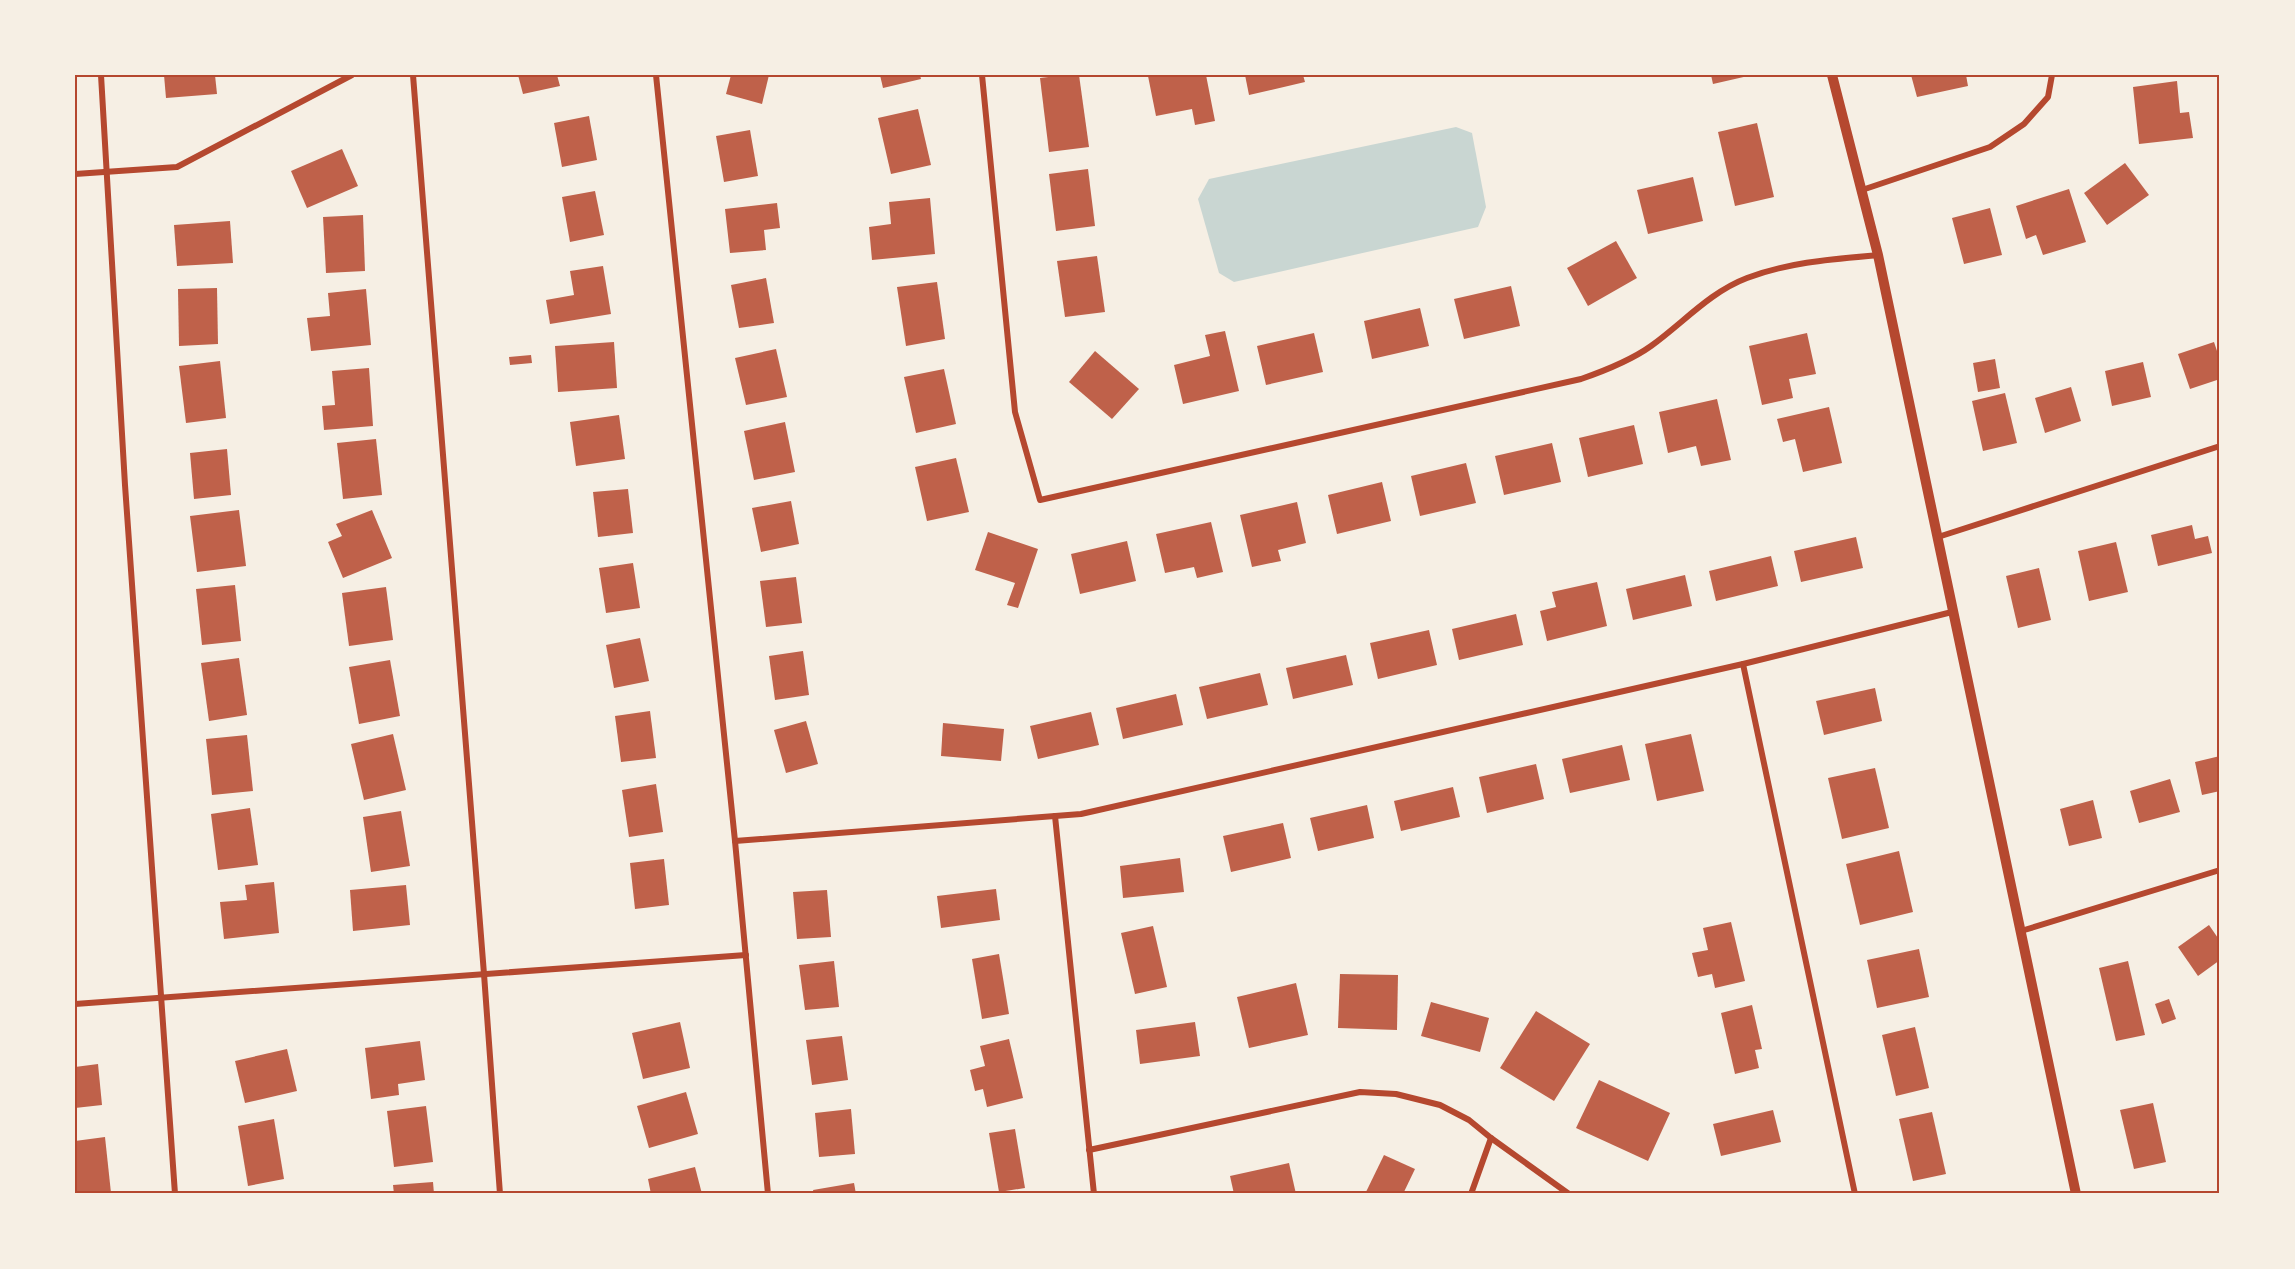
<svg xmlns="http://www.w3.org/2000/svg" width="2295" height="1269" viewBox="0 0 2295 1269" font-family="'Noto Sans',sans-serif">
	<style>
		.water { fill: #c9d6d2 }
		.building { fill: #bf614a }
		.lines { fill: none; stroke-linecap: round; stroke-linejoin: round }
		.minor { stroke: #b5482f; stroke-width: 6 }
		.tertiary { stroke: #b5482f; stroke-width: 10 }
		.neatline { fill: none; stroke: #b5482f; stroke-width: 2 }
	</style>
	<rect width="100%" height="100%" fill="#f6efe4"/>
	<path class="water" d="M1456,127L1472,133L1486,207L1478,227L1234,282L1219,273L1198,199L1209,179Z"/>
	<g class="building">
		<path d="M164,75H215L217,94L166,98Z"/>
		<path d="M518,75H557L560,86L523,94Z"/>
		<path d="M731,75H769L762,104L726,94Z"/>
		<path d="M880,75H920L921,79L883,88Z"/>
		<path d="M1065,75H1079L1089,147L1049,152L1040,78Z"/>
		<path d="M1206,75L1215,121L1195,125L1192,109L1156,116L1148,76Z"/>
		<path d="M1245,75H1303L1305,82L1249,95Z"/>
		<path d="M1711,75H1748V76L1713,84Z"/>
		<path d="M1911,75H1966L1968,86L1917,97Z"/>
		<path d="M2177,81L2180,113L2189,112L2193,138L2139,144L2133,87Z"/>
		<path d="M918,109L931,165L891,174L878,118Z"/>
		<path d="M589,116L597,160L562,167L554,123Z"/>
		<path d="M1757,123L1774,197L1735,206L1718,132Z"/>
		<path d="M750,130L758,176L724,182L716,136Z"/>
		<path d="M342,149L358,186L307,208L291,171Z"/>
		<path d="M2125,163L2149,195L2107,225L2084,193Z"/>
		<path d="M1088,169L1095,226L1056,231L1049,174Z"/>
		<path d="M1693,177L1703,221L1648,234L1637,190Z"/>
		<path d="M2069,189L2086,242L2043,255L2036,235L2026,239L2016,206Z"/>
		<path d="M595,191L604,235L570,242L562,197Z"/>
		<path d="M930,198L935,254L872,260L869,227L891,224L889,202Z"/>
		<path d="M777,203L780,228L764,230L766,250L730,253L725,209Z"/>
		<path d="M1990,208L2002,255L1964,264L1952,218Z"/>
		<path d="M363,215L365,271L326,273L323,217Z"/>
		<path d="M230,221L233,263L177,266L174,225Z"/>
		<path d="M1616,241L1637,278L1588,306L1567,268Z"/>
		<path d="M1097,256L1105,312L1065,317L1057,261Z"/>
		<path d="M603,266L611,314L550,324L546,300L574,295L570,271Z"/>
		<path d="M766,278L774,323L739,328L731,285Z"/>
		<path d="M937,282L945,339L906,346L897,287Z"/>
		<path d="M1511,286L1520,326L1464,339L1454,299Z"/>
		<path d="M217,288L218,344L179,346L178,289Z"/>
		<path d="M366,289L371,345L311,351L307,318L330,316L328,293Z"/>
		<path d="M1420,308L1429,346L1372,359L1364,321Z"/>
		<path d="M1225,331L1239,391L1183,404L1174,365L1210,356L1205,335Z"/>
		<path d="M1314,333L1323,372L1266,385L1257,346Z"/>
		<path d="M1807,333L1816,374L1789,379L1793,398L1762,405L1749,346Z"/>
		<path d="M614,342L617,388L558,392L555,346Z"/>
		<path d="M2214,342L2220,360V379L2190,389L2178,354Z"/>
		<path d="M776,349L787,397L746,405L735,358Z"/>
		<path d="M1095,351L1139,389L1112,419L1069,382Z"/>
		<path d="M531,355L532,363L510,365L509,357Z"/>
		<path d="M1995,359L2000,388L1978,392L1973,363Z"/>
		<path d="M220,361L226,418L186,423L179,366Z"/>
		<path d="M2143,362L2151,397L2112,406L2105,371Z"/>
		<path d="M369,368L373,426L324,430L322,406L335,405L332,371Z"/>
		<path d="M944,369L956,424L916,433L904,377Z"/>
		<path d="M2071,387L2081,421L2045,433L2035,398Z"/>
		<path d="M2005,393L2017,443L1983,451L1972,401Z"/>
		<path d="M1717,399L1731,460L1701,466L1696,446L1668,453L1659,412Z"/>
		<path d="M1829,407L1842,463L1803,472L1795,439L1783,442L1777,419Z"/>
		<path d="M619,415L625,459L576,466L570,422Z"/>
		<path d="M785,422L795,472L754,480L744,431Z"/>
		<path d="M1634,425L1643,464L1588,477L1579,438Z"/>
		<path d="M376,439L382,495L343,499L337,443Z"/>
		<path d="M1552,443L1561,482L1504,495L1495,456Z"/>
		<path d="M227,449L231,495L194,499L190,453Z"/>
		<path d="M956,458L969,512L927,521L915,467Z"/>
		<path d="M1466,463L1476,503L1420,516L1411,476Z"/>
		<path d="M1382,482L1391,521L1337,534L1328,495Z"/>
		<path d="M628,489L633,533L598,537L593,492Z"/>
		<path d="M791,501L799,544L761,552L752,508Z"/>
		<path d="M1297,502L1306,543L1278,550L1281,561L1252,567L1240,515Z"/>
		<path d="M239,510L246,566L197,572L190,516Z"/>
		<path d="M372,510L392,558L343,578L328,542L342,536L336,524Z"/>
		<path d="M1211,522L1223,572L1197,578L1194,567L1165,573L1156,534Z"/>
		<path d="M2192,525L2195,539L2208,536L2212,553L2158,566L2151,535Z"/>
		<path d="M988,532L1038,549L1018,608L1007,605L1015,583L975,570Z"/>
		<path d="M1856,537L1863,568L1801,582L1794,551Z"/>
		<path d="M1127,541L1136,581L1080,594L1071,554Z"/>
		<path d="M2116,542L2128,592L2089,601L2078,551Z"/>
		<path d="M1771,556L1778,586L1716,601L1709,571Z"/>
		<path d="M633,563L640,608L606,613L599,568Z"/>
		<path d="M2039,568L2051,620L2018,628L2006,576Z"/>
		<path d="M1685,575L1692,606L1633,620L1626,589Z"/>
		<path d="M796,577L802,623L766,627L760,581Z"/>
		<path d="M1597,582L1607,626L1547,641L1540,611L1556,607L1552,592Z"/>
		<path d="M235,585L241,641L202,645L196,589Z"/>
		<path d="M386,587L393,640L349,646L342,593Z"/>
		<path d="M1516,614L1523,645L1459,660L1452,629Z"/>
		<path d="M1429,630L1437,665L1378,679L1370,643Z"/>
		<path d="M640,638L649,681L614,688L606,645Z"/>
		<path d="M803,651L809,695L775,700L769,656Z"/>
		<path d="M1346,655L1353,685L1293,699L1286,668Z"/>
		<path d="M239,658L247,715L209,721L201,663Z"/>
		<path d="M390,660L400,716L359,724L349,667Z"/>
		<path d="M1260,673L1268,705L1207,719L1199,687Z"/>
		<path d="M1875,688L1882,721L1824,735L1816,701Z"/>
		<path d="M1176,694L1183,725L1123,739L1116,708Z"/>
		<path d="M650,711L656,758L621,762L615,716Z"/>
		<path d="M1091,712L1099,745L1038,759L1030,726Z"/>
		<path d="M806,721L818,764L786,773L774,730Z"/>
		<path d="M943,723L1004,729L1001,761L941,756Z"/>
		<path d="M393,734L406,790L364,800L351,744Z"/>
		<path d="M1691,734L1704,791L1657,801L1645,744Z"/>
		<path d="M247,735L253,791L212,795L206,739Z"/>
		<path d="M1622,745L1630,780L1570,793L1562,759Z"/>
		<path d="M2220,756V791L2202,795L2195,762Z"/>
		<path d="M1536,764L1544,799L1487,813L1479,777Z"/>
		<path d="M1875,768L1889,828L1842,839L1828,778Z"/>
		<path d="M2170,779L2180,812L2139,823L2130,791Z"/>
		<path d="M656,784L663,832L629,837L622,790Z"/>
		<path d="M1453,787L1460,817L1401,831L1394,801Z"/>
		<path d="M2093,800L2102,838L2069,846L2060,809Z"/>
		<path d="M1367,805L1374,838L1318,851L1310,818Z"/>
		<path d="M250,808L258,865L218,870L211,814Z"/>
		<path d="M401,811L410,866L371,872L363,817Z"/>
		<path d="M1283,823L1291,858L1231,872L1223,836Z"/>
		<path d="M1899,851L1913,912L1860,925L1846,864Z"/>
		<path d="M1180,858L1184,892L1123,898L1120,866Z"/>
		<path d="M664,859L669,905L635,909L630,863Z"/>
		<path d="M274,882L279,933L224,939L220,902L247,900L245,885Z"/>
		<path d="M406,885L410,925L353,931L350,890Z"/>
		<path d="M996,889L1000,920L941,928L937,896Z"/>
		<path d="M827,890L831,937L797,939L793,892Z"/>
		<path d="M1731,922L1745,981L1715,988L1712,974L1698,977L1692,953L1708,950L1703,928Z"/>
		<path d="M2209,925L2220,941V960L2198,976L2178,947Z"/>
		<path d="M1153,926L1167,987L1135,994L1121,933Z"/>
		<path d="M1919,949L1929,997L1877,1008L1867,960Z"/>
		<path d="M999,954L1009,1014L982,1019L972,959Z"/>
		<path d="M834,961L839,1007L805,1010L799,965Z"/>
		<path d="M2128,961L2145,1035L2116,1041L2099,968Z"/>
		<path d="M1340,974L1398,975L1397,1030L1338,1028Z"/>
		<path d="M1296,983L1308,1035L1249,1048L1237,997Z"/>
		<path d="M2169,999L2176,1019L2162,1024L2155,1004Z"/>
		<path d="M1431,1002L1489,1018L1480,1052L1421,1036Z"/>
		<path d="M1752,1005L1762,1049L1755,1050L1759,1068L1735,1074L1721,1013Z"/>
		<path d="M1536,1011L1590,1044L1554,1101L1500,1068Z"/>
		<path d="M680,1022L690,1068L643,1079L632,1033Z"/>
		<path d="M1195,1022L1200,1056L1140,1064L1136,1030Z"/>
		<path d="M1915,1027L1929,1088L1896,1096L1882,1035Z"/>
		<path d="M842,1036L848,1080L812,1085L806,1040Z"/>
		<path d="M1009,1039L1023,1098L987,1107L983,1089L975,1091L970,1070L985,1066L980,1046Z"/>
		<path d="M420,1041L425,1080L398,1084L399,1095L371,1099L365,1048Z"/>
		<path d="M287,1049L297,1091L245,1103L235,1061Z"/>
		<path d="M98,1064L102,1105L75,1108V1067Z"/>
		<path d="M1599,1080L1670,1113L1648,1161L1576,1128Z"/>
		<path d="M686,1092L698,1134L649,1148L637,1106Z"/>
		<path d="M2153,1103L2166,1162L2134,1169L2120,1110Z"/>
		<path d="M426,1106L433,1162L394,1167L387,1111Z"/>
		<path d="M851,1109L855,1154L819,1157L815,1113Z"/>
		<path d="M1773,1110L1781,1142L1721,1156L1713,1124Z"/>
		<path d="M1932,1112L1946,1174L1913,1181L1899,1119Z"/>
		<path d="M274,1119L284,1179L248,1186L238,1126Z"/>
		<path d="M1015,1129L1025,1188L999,1192L989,1133Z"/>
		<path d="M105,1137L111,1193L75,1194V1141Z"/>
		<path d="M1384,1155L1415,1169L1403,1194H1365Z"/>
		<path d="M1289,1163L1296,1194H1234L1230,1176Z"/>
		<path d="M695,1167L702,1194H651L648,1179Z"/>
		<path d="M433,1182L434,1194H394L393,1185Z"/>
		<path d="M854,1183L856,1194H814L813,1190Z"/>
	</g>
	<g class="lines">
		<g class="minor">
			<path d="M101,75L125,485L175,1194"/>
			<path d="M413,75L484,974L500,1194"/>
			<path d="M656,75L735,841L768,1194"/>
			<path d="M982,75L1015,412L1040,500L1581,379C1604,371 1630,361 1651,346C1683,323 1710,292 1747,278C1789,262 1834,259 1878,255"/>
			<path d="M75,174L177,167L352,75"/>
			<path d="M1862,190L1990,147L2024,124L2048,97L2052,75"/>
			<path d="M1938,537L2220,446"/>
			<path d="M1743,664L1855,1194"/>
			<path d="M1055,816L1094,1194"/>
			<path d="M735,841L1081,814L1743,664L1952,612"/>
			<path d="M2021,931L2220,870"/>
			<path d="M75,1004L746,955"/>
			<path d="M1089,1150L1360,1092L1396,1094L1440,1105L1469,1120L1491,1138L1569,1194"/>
			<path d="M1471,1194L1491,1138"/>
		</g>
		<path class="tertiary" d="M1832,75L1878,255L2076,1194"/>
	</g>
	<rect width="2295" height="1269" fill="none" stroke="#f6efe4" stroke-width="153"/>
	<rect x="76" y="76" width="2142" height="1116" class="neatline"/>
</svg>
